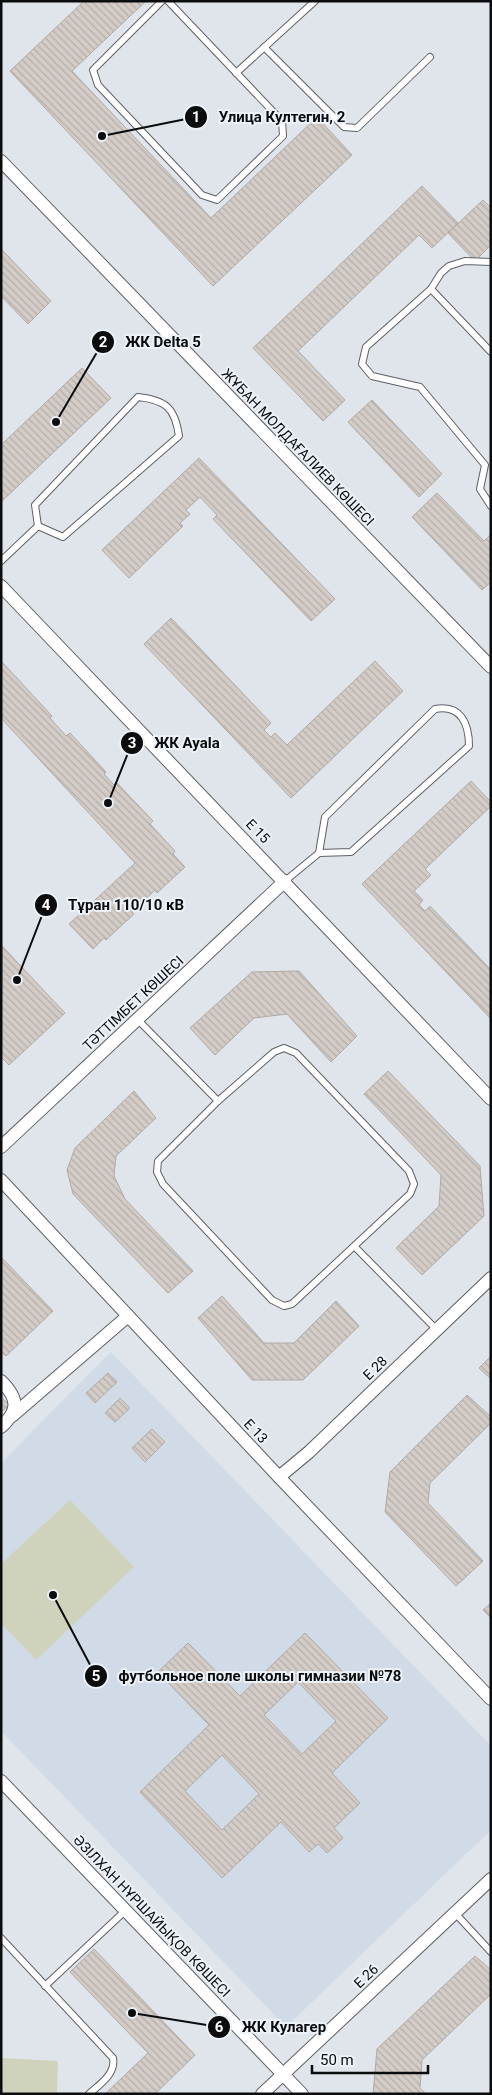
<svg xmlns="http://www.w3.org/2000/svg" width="492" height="2095" viewBox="0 0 492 2095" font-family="Roboto,sans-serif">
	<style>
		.built { fill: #d0dbe7 }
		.pitch { fill: #d0d3bc }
		.building { fill: url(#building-back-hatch); stroke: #b1aaa5; fill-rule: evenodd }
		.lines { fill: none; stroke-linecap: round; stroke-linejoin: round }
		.service-casing { stroke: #5c6166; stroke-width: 8 }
		.minor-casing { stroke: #5c6166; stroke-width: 14 }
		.service { stroke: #fff; stroke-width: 6 }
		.minor { stroke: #fff; stroke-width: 12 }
		.labels { text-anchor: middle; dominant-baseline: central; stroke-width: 4; stroke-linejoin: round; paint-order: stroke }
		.street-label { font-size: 14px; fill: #0a0c0e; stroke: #ecf2f8 }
		.leader { fill: none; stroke: #0a0c0e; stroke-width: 2 }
		.callout-dot { fill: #0a0c0e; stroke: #ecf2f8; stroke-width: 2 }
		.mark-label { font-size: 15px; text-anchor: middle; font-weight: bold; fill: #fff }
		.callout-label { font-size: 15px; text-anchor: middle; font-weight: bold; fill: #0a0c0e; stroke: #ecf2f8; stroke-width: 4; stroke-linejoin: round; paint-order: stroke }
	</style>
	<defs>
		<pattern id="building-back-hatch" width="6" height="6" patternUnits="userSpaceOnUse" patternTransform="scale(1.25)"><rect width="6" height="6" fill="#d3ccc7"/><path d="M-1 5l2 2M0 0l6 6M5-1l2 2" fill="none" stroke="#b4aeaa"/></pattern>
	</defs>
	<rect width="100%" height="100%" fill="#dfe5eb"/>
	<path class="built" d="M111,1352L491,1746V1830L286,2027L1,1731V1463Z"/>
	<g class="pitch">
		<path d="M70,1500L134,1567L36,1660L1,1623V1564Z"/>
		<path d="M1,2058L58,2061L57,2094H1Z"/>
	</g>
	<g class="building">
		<path d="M84,1H146L72,71L211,218L317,117L352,155L213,286L10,71Z"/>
		<path d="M422,186L458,223L432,248L419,235L298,351L345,400L323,421L253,348Z"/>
		<path d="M483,200L491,208V245L475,261L448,233Z"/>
		<path d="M1,249L51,301L28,324L1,296Z"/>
		<path d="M82,368L111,398L1,502V445Z"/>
		<path d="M372,400L442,474L419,497L348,422Z"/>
		<path d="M199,458L335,599L311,621L213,519L217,515L200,497L186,510L190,514L180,523L183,526L129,578L102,550Z"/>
		<path d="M437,493L484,541L491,534V582L482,590L412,517Z"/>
		<path d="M171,618L271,723L264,730L271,737L275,733L287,745L375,661L403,691L291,798L144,644Z"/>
		<path d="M1,661L52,716L50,718L66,736L70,733L106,772L104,774L114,785L116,782L153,821L150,824L175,851L173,854L185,867L157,893L155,890L132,912L134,914L106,940L104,938L93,949L69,924L135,863L1,718Z"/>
		<path d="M471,781L491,802V806L425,869L431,875L414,891L423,900L419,905L425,911L430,906L491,970V1019L362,884Z"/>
		<path d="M2,946L65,1013L9,1065L1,1057Z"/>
		<path d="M299,971L357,1036L331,1062L287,1014L254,1018L215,1055L190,1028L252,972Z"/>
		<path d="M388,1071L480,1166L484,1216L422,1275L396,1248L439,1206L441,1175L364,1094Z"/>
		<path d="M134,1091L156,1118L116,1156L114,1176L125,1199L193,1271L168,1293L73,1194L67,1170L75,1148Z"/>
		<path d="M1,1257L53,1311L6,1356L1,1352Z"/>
		<path d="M222,1296L264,1343H294L336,1301L359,1326L303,1380H252L198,1318Z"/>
		<path d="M491,1356V1379L479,1368Z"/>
		<path d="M108,1373L117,1382L95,1403L86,1393Z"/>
		<path d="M467,1395L491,1417V1423L430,1483L428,1503L483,1561L456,1586L385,1512L390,1472Z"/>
		<path d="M1,1397L9,1405L1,1412Z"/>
		<path d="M120,1398L130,1408L115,1422L105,1413Z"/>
		<path d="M152,1429L165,1442L145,1462L132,1448Z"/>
		<path d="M491,1603V1618L483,1610Z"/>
		<path d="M305,1633L388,1718L332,1773L360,1803L334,1828L343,1838L327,1853L318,1844L309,1852L281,1822L222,1878L140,1792L209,1725L158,1672L188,1643L240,1696ZM298,1682L336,1721L302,1754L264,1715ZM222,1755L259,1794L222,1830L185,1791Z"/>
		<path d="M94,1949L195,2055L155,2094H105L148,2053L70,1972Z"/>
		<path d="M475,1956L491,1970V1994L422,2060L420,2088L426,2094H373L377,2049Z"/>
	</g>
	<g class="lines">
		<defs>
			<g id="service">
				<path d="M162,1L93,70L98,85L202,195L217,200L283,136L282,121L168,1"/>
				<path d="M264,47L344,127L357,128L430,57"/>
				<path d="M236,73L315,1"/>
				<path d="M491,262L465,261L449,266L441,273L431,289L366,347L362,364L372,376L420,387L485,465L480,489L491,506"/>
				<path d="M431,289L491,352"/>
				<path d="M138,397C166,400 175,408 179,436L63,537L38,526L35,505Z"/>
				<path d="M1,561L38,526"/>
				<path d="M285,881L319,853L351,852L469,746C469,724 461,704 435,709L325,817L319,853"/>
				<path d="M137,1019L218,1101"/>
				<path d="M284,1048L296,1053L409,1171L414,1184L410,1194L292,1304L284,1306L272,1300L163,1184L157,1172L158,1161L218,1101L274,1052Z"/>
				<path d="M355,1247L437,1330"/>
				<path d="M455,1913L491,1952"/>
				<path d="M1,1938L113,2058C116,2074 100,2084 89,2094"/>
				<path d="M45,1986L126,1910"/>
			</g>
			<g id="minor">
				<path d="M1,161L491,667"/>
				<path d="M1,586L491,1099"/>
				<path d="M1,1147L285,881"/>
				<path d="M1,1180L279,1477L491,1699"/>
				<path d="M1,1381C19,1399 19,1410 1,1427"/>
				<path d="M12,1416L128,1316"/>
				<path d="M279,1477L309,1452L491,1278"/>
				<path d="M1,1781L302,2094"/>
				<path d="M262,2094L491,1879"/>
			</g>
		</defs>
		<use href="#service" class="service-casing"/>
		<use href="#minor" class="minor-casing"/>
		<use href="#service" class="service"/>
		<use href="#minor" class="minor"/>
	</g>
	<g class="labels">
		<g class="street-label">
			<text transform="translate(298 447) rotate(46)">ЖҰБАН МОЛДАҒАЛИЕВ КӨШЕСІ</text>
			<text transform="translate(258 831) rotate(46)">E 15</text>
			<text transform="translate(133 1003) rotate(-43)">ТӘТТІМБЕТ КӨШЕСІ</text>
			<text transform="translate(375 1368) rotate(-44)">E 28</text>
			<text transform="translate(256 1431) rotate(47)">E 13</text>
			<text transform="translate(152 1916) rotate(46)">ӘЗІЛХАН НҰРШАЙЫҚОВ КӨШЕСІ</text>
			<text transform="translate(366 1976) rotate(-43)">E 26</text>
		</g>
	</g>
	<path class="leader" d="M102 136L196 117M56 422L103 342M108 803L132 743M17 980L46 905M53 1595L96 1676M132 2013L219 2027"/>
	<g class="callout-dot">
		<circle cx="102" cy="136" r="5"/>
		<circle cx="56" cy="422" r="5"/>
		<circle cx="108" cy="803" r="5"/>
		<circle cx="17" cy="980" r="5"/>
		<circle cx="53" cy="1595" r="5"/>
		<circle cx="132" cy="2013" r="5"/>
		<circle cx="196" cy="117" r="12"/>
		<circle cx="103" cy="342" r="12"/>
		<circle cx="132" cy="743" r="12"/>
		<circle cx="46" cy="905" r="12"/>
		<circle cx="96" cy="1676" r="12"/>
		<circle cx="219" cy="2027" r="12"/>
	</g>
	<g class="mark-label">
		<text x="196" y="122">1</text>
		<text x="103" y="347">2</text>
		<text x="132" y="748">3</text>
		<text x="46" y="910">4</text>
		<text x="96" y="1681">5</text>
		<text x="219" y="2032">6</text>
	</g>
	<g class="callout-label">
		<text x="282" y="122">Улица Култегин, 2</text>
		<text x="163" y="347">ЖК Delta 5</text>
		<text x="187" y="748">ЖК Ayala</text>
		<text x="126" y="910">Тұран 110/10 кВ</text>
		<text x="260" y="1681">футбольное поле школы гимназии №78</text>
		<text x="284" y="2032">ЖК Кулагер</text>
	</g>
	<rect width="492" height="2095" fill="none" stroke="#0a0c0e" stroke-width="5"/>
	<path d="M312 2065v8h116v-8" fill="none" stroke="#0a0c0e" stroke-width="2.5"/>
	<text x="320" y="2065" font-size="15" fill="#0a0c0e" stroke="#ecf2f8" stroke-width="4" paint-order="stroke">50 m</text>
</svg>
